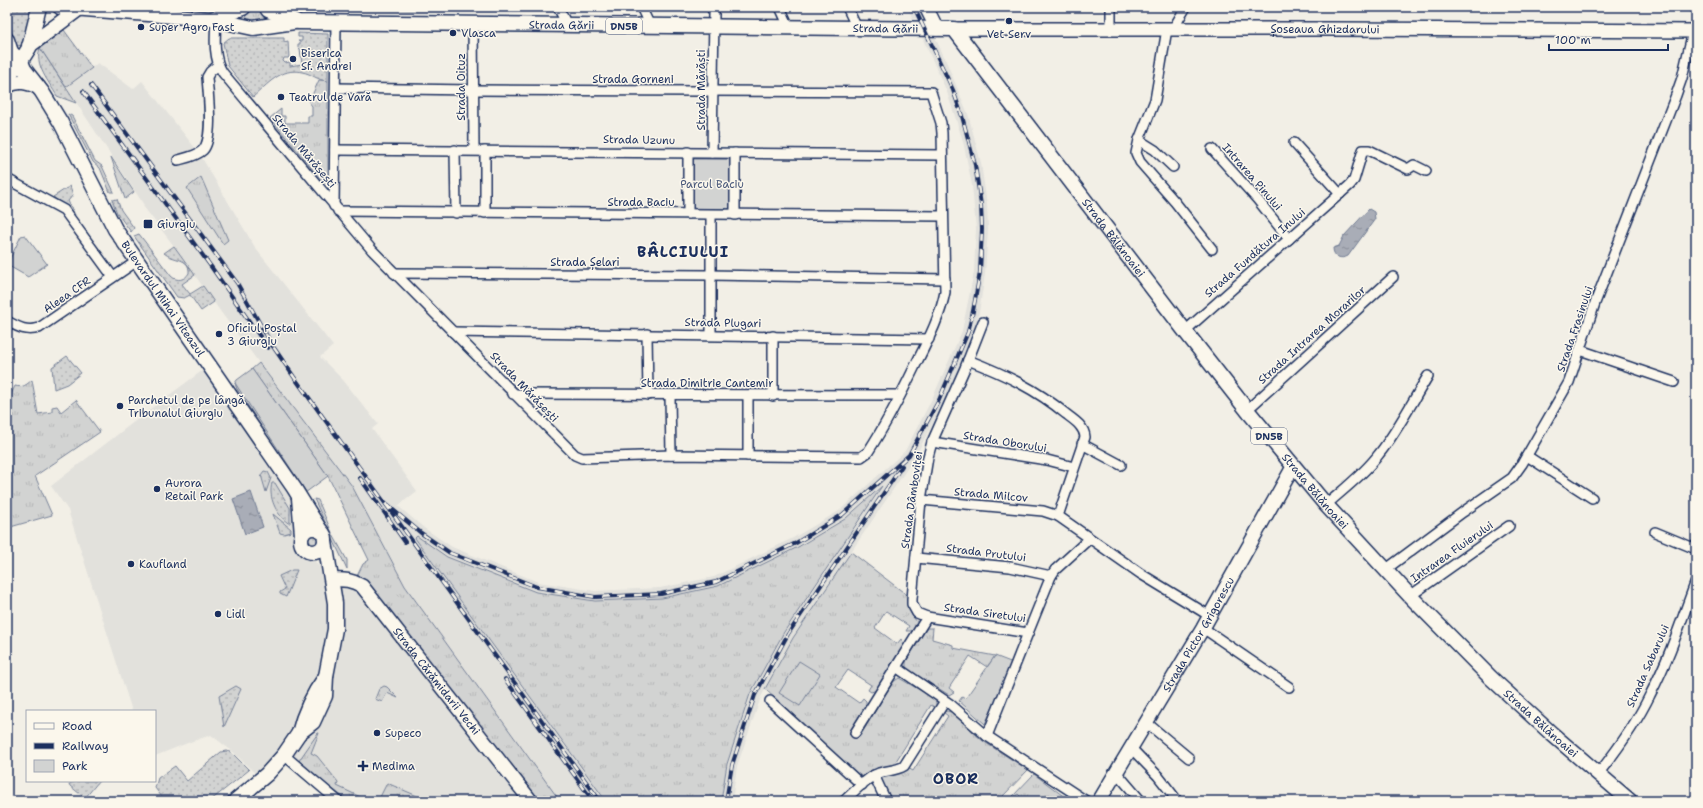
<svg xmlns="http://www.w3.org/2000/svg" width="1703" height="808" viewBox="0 0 1703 808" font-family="'Shantell Sans',sans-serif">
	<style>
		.built { fill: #e2e1dc }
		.grass { fill: url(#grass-tufts); stroke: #768198 }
		.forest { fill: url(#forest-crowns); stroke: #768198 }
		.park { fill: #d2d3d2; stroke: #768198 }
		.garden { fill: url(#garden-dots); stroke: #768198 }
		.water { fill: url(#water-ripples); stroke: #707b93 }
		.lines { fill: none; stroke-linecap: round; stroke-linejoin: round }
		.street-casing { stroke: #1b2f5e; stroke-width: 12 }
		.secondary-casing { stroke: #1b2f5e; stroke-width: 16 }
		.primary-casing { stroke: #1b2f5e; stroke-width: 17 }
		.street { stroke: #fbf7ec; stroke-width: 9 }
		.secondary { stroke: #fbf7ec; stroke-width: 13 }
		.primary { stroke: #fbf7ec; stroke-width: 14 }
		.rail-casing { stroke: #1b2f5e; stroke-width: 4 }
		.rail { stroke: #fbf7ec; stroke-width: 2.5; stroke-dasharray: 8; stroke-linecap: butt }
		.poi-dot { fill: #1b2f5e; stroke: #fbf7ec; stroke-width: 1.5 }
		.labels { text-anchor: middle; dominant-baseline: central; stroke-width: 3; stroke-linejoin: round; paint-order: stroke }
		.shield { fill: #fbf7ec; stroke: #5e6b89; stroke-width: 1 }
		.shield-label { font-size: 10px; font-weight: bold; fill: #1b2f5e }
		.street-label { font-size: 11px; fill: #1b2f5e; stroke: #fbf7ec }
		.poi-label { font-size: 11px; fill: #1b2f5e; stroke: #fbf7ec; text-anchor: start }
		.park-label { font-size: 11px; fill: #49587b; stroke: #fbf7ec }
		.district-label { font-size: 15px; font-weight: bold; letter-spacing: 1px; fill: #1b2f5e; stroke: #fbf7ec }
	</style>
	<defs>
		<pattern id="grass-tufts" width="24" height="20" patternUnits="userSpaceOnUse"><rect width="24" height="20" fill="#d2d3d2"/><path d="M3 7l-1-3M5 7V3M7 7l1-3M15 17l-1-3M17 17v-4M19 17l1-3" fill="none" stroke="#b4b5b7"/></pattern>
		<pattern id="forest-crowns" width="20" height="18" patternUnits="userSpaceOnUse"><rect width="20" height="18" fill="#d2d3d2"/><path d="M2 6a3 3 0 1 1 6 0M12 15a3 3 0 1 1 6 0" fill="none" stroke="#b4b5b7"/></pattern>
		<pattern id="garden-dots" width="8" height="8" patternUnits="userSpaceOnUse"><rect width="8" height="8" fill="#d2d3d2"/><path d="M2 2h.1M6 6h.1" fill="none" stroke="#b4b5b7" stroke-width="1.8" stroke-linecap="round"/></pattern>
		<pattern id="water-ripples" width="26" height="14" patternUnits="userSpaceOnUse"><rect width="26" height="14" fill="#a9adb7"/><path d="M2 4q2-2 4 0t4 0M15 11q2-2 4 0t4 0" fill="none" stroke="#898d98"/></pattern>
	</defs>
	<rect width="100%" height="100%" fill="#f2efe6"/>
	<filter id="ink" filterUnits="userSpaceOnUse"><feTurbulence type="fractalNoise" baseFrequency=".025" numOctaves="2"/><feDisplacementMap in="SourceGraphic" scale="8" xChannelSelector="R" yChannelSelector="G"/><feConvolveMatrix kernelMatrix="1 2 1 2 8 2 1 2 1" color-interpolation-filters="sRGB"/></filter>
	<g filter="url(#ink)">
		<g class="built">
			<path d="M907,7H921L927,19H913Z"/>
			<path d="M921,35H934L946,61L968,114L981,163L987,205L988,229L985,274L979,312L974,333L944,402L915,457L793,638L761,697L737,766L732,801H560L405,586L352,486L223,315L174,246L143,206L144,205L66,87L98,63L133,89L142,81L199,153L256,249L333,346L320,357L343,380L378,424L372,429L417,491L398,506L424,528L452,547L538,582L595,591L660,588L714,577L793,538L839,511L905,451L933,397L962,331L974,272L976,229L972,185L963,141L947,92Z"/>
			<path d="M210,365L298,496L302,547L332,580H350L531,801H338L284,755L260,778L232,751L211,735L190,742L155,756V711H132L68,510L51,486L157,404Z"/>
		</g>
		<g class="grass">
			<circle cx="255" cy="14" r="9"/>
			<path d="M64,30L92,68L66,87L40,48Z"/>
			<path d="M319,80L328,81V181L323,182L270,118L281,109V116H285V123H308V116H312V106L309,102Z"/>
			<path d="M201,177L228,240L223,244L187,188Z"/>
			<path d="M259,363L352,486L405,586L560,801H540L368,585L357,576L363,564L369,560L328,476L252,369Z"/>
			<path d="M32,380L38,414L52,412V407L57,406L61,412L76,400L100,432L35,476L52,515L7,528V403L15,386C23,388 26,385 32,380Z"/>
			<path d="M882,486L784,632L750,694L727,764L721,801H606L415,538L417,536L447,557L536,592L595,601L662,598L718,586L798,547L845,519Z"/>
			<path d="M314,499L318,500L332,533L347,560V569Z"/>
			<path d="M851,552L907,595C908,607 910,615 919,624L914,631H906L909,626L886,611L875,628L897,644L901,639L905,645L877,690L871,692L868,690L871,685L848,670L836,687L859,703L863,698L866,701V705L851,730L860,736L893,682L899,678L932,697L936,700V708L931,705L896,761L900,764L862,780L765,689L793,638Z"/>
			<path d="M927,628H933L932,639L953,645V648L995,656L987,667L970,656L949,688L954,692L949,695L909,670L906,667V661Z"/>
			<path d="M384,686L387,687L398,698L387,693L382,702L375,699L379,689Z"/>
			<path d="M947,711L951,712L983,741L1028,770L1003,796L1007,801H889L879,778L902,772L908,768L913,771L948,716L943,712Z"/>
			<path d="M318,733H319L311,753L317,756L338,782L337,786L369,801L347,800L301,765L299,762L300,759Z"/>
			<path d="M1034,774L1070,801H1025L1018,794L1014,797L1013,796Z"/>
			<path d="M387,783L429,801H378Z"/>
		</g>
		<path class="forest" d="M111,157L134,192L125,199Z"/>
		<g class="park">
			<path d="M280,7H554L556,11L343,9Z"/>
			<rect x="693" y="159" width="38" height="50"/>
			<path d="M25,235L47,264L28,277L7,265L21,236Z"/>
			<path d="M252,369L328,476L305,493L237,389L235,383L237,380Z"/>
			<path d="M995,656L1013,663L985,724L959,701L962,697L965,699Z"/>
			<path d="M799,661L820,674L800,706L779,693Z"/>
		</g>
		<g class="garden">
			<path d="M7,7H34L23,45L17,46L14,42Z"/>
			<path d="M298,33L328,34V81C316,80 313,74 302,72C281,67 267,85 253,97L228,66L223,43L229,38H284V42L288,41L289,58H284L283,61L285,63L290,62V66L302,64L300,49L298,47V44H300V42L298,41H302V37H298Z"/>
			<path d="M40,48L76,103L57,96C49,82 34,65 40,48Z"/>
			<path d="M68,114L72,116L95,161L102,166L114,192H110L100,168L93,162Z"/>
			<path d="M70,186L73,195L68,201L75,215L67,207L53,197Z"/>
			<path d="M117,199L121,210L134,228L131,232L117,213L112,200Z"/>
			<path d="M139,234L171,276C177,282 185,280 189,273C190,257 173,261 164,253L174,246L195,275L182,284L190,294L203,286L214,302L201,311L190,295L184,298L177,297L134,236Z"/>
			<path d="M67,356L81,373L67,384L54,389L52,367Z"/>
			<path d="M235,383L306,492L305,493L237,389Z"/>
			<path d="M264,471L268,472L271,478L266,492L261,475Z"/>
			<path d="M272,483H275L290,508V523H288C276,514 268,497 272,483Z"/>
			<path d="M273,514L291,529V532L284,534L280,533Z"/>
			<circle cx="313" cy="540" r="5.5"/>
			<path d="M292,570H297L286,597L280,594V592L285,589L279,576Z"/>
			<path d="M236,686L241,689L224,727L219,696Z"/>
			<path d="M226,751L231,752L249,770L210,801H165L155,788L158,778L175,766L187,781L221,752Z"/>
			<path d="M77,781H99L85,798L70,786L69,784Z"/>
		</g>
		<g class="water">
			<path d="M1369,209L1374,212L1375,219L1348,256C1341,260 1333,257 1333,248L1339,246L1344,236Z"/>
			<path d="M251,492L263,527L245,534L233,499Z"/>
		</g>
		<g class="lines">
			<defs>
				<g id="street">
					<path d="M558,7L567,25"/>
					<path d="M641,7L650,26"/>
					<path d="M711,7L714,13L712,153"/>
					<path d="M780,7L789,27"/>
					<path d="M847,7L857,28"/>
					<path d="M1111,7V30"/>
					<path d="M216,20C215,37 213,59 223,73L372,250L575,455L582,458L671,455L861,457L868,452C886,424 901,395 915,366C927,342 940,318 945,292L942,133L941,123L931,92L473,90L336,88"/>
					<path d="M473,23L474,150"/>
					<path d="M1167,29L1155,100L1139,140L1136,153L1140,162L1175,202L1212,249"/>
					<path d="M1173,29L1186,7"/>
					<path d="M1139,140L1155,150L1173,167"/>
					<path d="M1294,143L1340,194"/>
					<path d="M1212,149L1257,199L1289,239"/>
					<path d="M335,150L942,155"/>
					<path d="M455,150L456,213"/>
					<path d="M485,151V213"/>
					<path d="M178,160C186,158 197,156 203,150C214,138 208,93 207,77L210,72L218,65"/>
					<path d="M7,179L64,210L113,277"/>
					<path d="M334,206L336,22"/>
					<path d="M338,211L943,216"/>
					<path d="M688,214V152"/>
					<path d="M735,215V153"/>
					<path d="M394,273L710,275L945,279"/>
					<path d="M7,321C18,327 26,332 39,328L137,261"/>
					<path d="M1185,331L1350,185L1354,180L1363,150H1369L1408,169L1414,165L1426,171"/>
					<path d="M453,332L929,339"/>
					<path d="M647,334L648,395"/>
					<path d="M711,335V215"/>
					<path d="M1580,350L1674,382"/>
					<path d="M968,360C1004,374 1036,389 1066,414C1074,420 1084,426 1085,437L1058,516"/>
					<path d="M513,394L900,395"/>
					<path d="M670,396L671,455"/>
					<path d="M748,396V456"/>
					<path d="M773,396V336"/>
					<path d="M1247,410L1393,277"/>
					<path d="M932,442L1047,460L1074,467"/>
					<path d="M1082,444L1121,465"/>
					<path d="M1527,456L1592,498"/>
					<path d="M921,500L1043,511L1058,516L1141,574L1210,616"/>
					<path d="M1326,505C1344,489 1365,473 1379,454C1398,430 1412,402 1428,376"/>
					<path d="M1655,532L1696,549"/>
					<path d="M916,558L1010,567L1051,576"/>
					<path d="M1385,570L1463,512L1512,478L1522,464L1569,382L1595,303L1676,95L1682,78L1693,31"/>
					<path d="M1410,596L1509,526"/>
					<path d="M927,617L1028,633L1051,576L1055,570L1089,539"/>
					<path d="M1203,628L1289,687"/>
					<path d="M896,667L927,617L917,613L912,604V599L921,500L928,457L932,442L965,368L983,322"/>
					<path d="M770,701L862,785"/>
					<path d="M1147,723L1189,758"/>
					<path d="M855,733L896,667L950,704L987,736L1086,801"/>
					<path d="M987,736L1028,633"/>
					<path d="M1131,748L1158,776L1176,799"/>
					<path d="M284,755L338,801"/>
					<path d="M1116,772L1141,801"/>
					<path d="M1598,774C1618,749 1636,724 1650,695C1669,659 1682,619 1696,581"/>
					<path d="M874,775L886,801"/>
					<path d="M844,801C854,792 866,778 879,773C888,770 896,771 904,766L945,701"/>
				</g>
				<g id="secondary">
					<path d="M926,7L937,29"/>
					<path id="s1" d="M954,29H1334L1696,31"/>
					<path d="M7,80L15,68L18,59"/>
					<path id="s2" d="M332,580C344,579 352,580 362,586L531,801"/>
					<path id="s3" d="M1099,801L1203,628L1293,467"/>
				</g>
				<g id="primary">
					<path d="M60,7L211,19L253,28L294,22"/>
					<path id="s4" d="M268,10L298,22L954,29L1185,331L1247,410L1326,505L1410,596L1491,678L1552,734L1630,801"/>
					<path d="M211,19L243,8"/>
					<path d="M7,40L11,52L18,59H22L29,48L39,7"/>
					<path d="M29,46L80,8"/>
					<path id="s5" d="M20,59L24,69L42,92L61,123L115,229L294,488L320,530"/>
					<path d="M7,86C18,79 28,82 38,87"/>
					<path d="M299,498L302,535"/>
					<circle cx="313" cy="540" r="12"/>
					<path d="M299,733C304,712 313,694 326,676"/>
					<path d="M235,801L267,774L284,755L299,733L313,722L325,696L326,676L335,629V603L325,542"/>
				</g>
			</defs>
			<use href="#street" class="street-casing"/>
			<use href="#secondary" class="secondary-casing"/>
			<use href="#primary" class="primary-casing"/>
			<use href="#street" class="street"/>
			<use href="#secondary" class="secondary"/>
			<use href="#primary" class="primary"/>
			<defs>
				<g id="rail">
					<path d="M91,85L237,283L272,345L294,377L600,801"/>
					<path d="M83,91L212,268L268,348"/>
					<path d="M360,478L405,542"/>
					<path d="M386,504L421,533L450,553L537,587L595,597L661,594L716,582L796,543L842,515L909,455L939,400L968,332L973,311L980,272L982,229L981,205L975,165L962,116L953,90L914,7"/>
					<path d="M505,679L593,801"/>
					<path d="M726,801L732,765L755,695L788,634L902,466"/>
				</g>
			</defs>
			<use href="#rail" class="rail-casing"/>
			<use href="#rail" class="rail"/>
		</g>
	</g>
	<g class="poi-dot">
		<circle cx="1009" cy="21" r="4"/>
		<circle cx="141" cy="27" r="4"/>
		<circle cx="453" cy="33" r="4"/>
		<circle cx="293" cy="59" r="4"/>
		<circle cx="281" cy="97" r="4"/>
		<rect x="143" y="219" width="10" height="10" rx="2"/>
		<circle cx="219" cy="334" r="4"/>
		<circle cx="120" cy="406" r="4"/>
		<circle cx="157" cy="489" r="4"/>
		<circle cx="131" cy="564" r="4"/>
		<circle cx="218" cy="614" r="4"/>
		<circle cx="377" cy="733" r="4"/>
		<path d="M361 760h4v4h4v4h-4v4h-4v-4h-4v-4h4z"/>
	</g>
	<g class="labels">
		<g class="shield">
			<rect x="606" y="18" width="36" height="16" rx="3"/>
			<rect x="1251" y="428" width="36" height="16" rx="3"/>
		</g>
		<g class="shield-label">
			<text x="624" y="26">DN5B</text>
			<text x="1269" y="436">DN5B</text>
		</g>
		<g class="street-label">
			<text stroke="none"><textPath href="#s4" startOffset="296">Strada Gării</textPath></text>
			<text stroke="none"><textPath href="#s4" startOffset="620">Strada Gării</textPath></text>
			<text stroke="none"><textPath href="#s1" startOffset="371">Șoseaua Ghizdarului</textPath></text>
			<text x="633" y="79">Strada Gorneni</text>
			<text transform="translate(461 87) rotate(-90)">Strada Oituz</text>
			<text transform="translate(701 90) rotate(-90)">Strada Mărăști</text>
			<text transform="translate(639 140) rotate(1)">Strada Uzunu</text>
			<text transform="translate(304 151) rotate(50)">Strada Mărășești</text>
			<text transform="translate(1252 177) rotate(49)">Intrarea Pinului</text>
			<text x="641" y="202">Strada Baciu</text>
			<text stroke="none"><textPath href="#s4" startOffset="951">Strada Bălănoaiei</textPath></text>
			<text transform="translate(1255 253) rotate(-41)">Strada Fundătura Inului</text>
			<text x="585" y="262">Strada Șelari</text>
			<text transform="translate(67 295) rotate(-35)">Aleea CFR</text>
			<text stroke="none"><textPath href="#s5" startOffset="280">Bulevardul Mihai Viteazul</textPath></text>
			<text transform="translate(723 323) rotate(1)">Strada Plugari</text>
			<text transform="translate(1575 329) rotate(-71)">Strada Frasinului</text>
			<text transform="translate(1312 335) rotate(-42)">Strada Intrarea Morarilor</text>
			<text x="707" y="383">Strada Dimitrie Cantemir</text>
			<text transform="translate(524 387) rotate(46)">Strada Mărășești</text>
			<text transform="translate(1005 442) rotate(9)">Strada Oborului</text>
			<text stroke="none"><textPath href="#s4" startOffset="1275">Strada Bălănoaiei</textPath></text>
			<text transform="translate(991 495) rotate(5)">Strada Milcov</text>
			<text transform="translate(912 500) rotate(-82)">Strada Dâmboviței</text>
			<text transform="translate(1452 552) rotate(-35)">Intrarea Fluierului</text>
			<text transform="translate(986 553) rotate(7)">Strada Prutului</text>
			<text transform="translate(985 613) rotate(8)">Strada Siretului</text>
			<text stroke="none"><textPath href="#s3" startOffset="194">Strada Pictor Grigorescu</textPath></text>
			<text transform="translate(1648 666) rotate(-66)">Strada Sabarului</text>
			<text stroke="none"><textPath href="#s2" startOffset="152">Strada Cărămidarii Vechi</textPath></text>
			<text stroke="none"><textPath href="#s4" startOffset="1599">Strada Bălănoaiei</textPath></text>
		</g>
		<g class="poi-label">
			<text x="149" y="27">Super Agro Fast</text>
			<text x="461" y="33">Vlasca</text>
			<text x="1009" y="34" text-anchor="middle">Vet Serv</text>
			<text x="301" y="53">Biserica<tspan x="301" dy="13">Sf. Andrei</tspan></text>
			<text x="289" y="97">Teatrul de Vară</text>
			<text x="157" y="224">Giurgiu</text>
			<text x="227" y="328">Oficiul Poștal<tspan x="227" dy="13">3 Giurgiu</tspan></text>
			<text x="128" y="400">Parchetul de pe lângă<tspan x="128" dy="13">Tribunalul Giurgiu</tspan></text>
			<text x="165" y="483">Aurora<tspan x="165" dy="13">Retail Park</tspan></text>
			<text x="139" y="564">Kaufland</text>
			<text x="226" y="614">Lidl</text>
			<text x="385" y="733">Supeco</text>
			<text x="372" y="766">Medima</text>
		</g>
		<g class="park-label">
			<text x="712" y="184">Parcul Baciu</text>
		</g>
		<g class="district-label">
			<text x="683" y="252">BÂLCIULUI</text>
			<text x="956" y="779">OBOR</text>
		</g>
	</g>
	<rect width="1703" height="808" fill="none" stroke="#fbf7ec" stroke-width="24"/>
	<rect x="12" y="12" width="1679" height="784" fill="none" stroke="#1b2f5e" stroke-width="1.5" filter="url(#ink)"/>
	<rect x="26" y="710" width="130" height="72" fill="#fbf7ec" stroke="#a1a7b3"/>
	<rect x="34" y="723" width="20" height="6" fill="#fbf7ec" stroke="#a1a7b3"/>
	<text x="62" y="730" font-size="12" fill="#1b2f5e">Road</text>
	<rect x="34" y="743" width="20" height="6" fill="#1b2f5e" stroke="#a1a7b3"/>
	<text x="62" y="750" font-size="12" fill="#1b2f5e">Railway</text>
	<rect x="34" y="760" width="20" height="12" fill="#d2d3d2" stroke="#a1a7b3"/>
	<text x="62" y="770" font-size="12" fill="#1b2f5e">Park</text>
	<path d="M1549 44v6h119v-6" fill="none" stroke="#1b2f5e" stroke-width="2"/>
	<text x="1555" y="44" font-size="12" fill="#1b2f5e" stroke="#fbf7ec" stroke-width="3" paint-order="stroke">100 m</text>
</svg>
